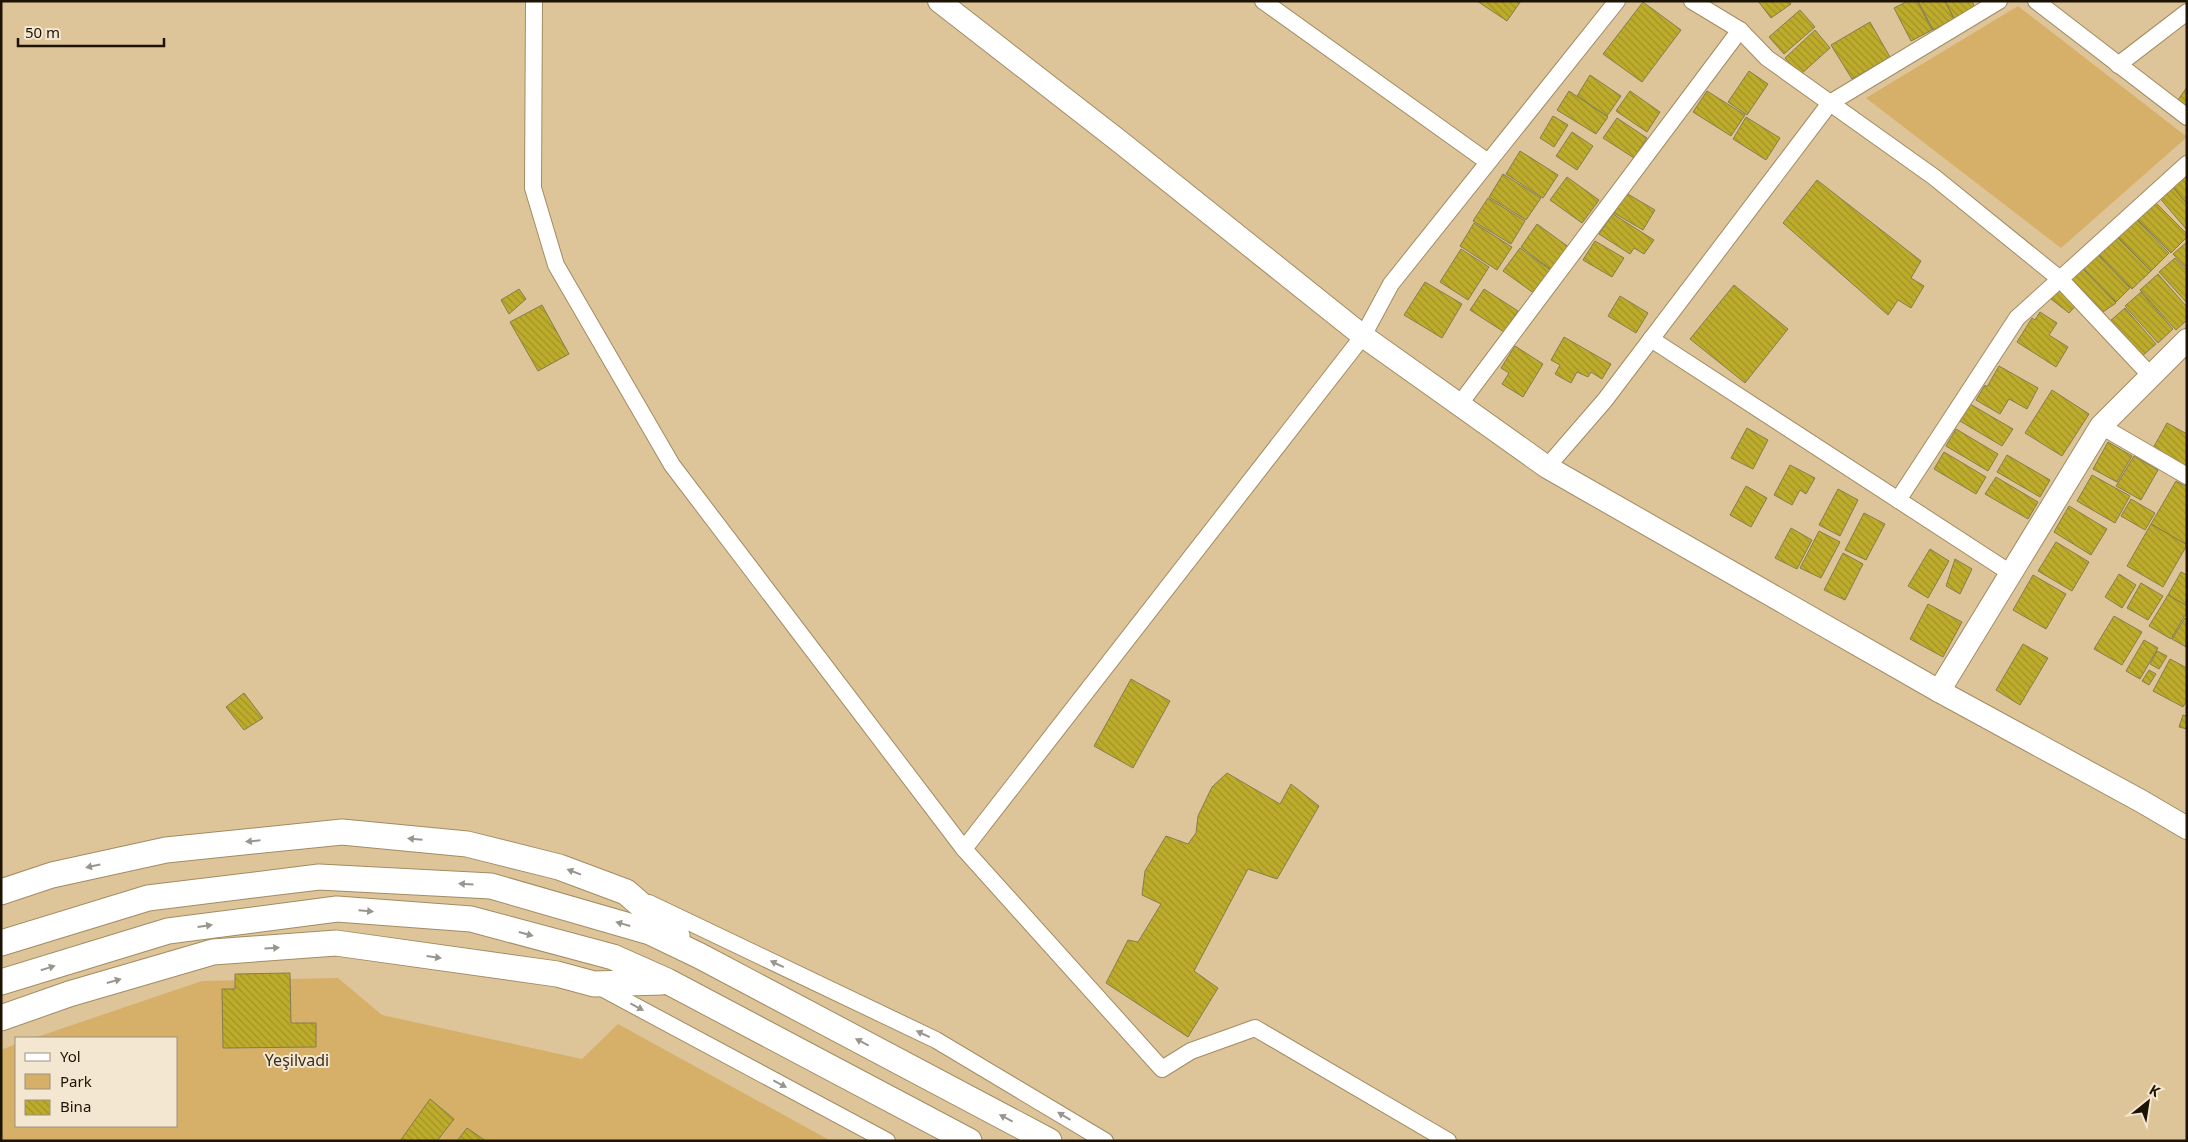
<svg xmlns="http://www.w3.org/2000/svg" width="2188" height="1142" viewBox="0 0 2188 1142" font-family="'Noto Sans',sans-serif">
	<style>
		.green { fill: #d6af68 }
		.building { fill: url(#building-back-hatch); stroke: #847e50 }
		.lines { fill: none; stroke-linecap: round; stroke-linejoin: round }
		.street-casing { stroke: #a38b62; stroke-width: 18 }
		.secondary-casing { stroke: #a38b62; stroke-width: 24 }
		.primary-casing { stroke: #a38b62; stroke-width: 27 }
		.street { stroke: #fff; stroke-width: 16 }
		.secondary { stroke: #fff; stroke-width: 22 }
		.primary { stroke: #fff; stroke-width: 25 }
		.oneway { fill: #99958e }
		.labels { text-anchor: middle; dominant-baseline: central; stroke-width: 4; stroke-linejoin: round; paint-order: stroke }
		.park-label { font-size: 16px; fill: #3a2f1c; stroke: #f4e7d1 }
	</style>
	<defs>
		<pattern id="building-back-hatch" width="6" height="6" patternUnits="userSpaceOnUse" patternTransform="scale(1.25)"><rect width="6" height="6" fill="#bdab2b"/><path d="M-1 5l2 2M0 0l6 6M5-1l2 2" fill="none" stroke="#a29225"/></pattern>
	</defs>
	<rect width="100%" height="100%" fill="#dec599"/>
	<g class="green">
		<path d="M2018,6L2187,137L2061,248L1866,98Z"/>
		<path d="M338,978L382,1015L582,1059L618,1024L831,1141H1V1050L16,1044V1126H176V1038H34L202,981Z"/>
	</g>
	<g class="building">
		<path d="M1477,1H1521L1507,21Z"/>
		<path d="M1758,1H1789L1791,4L1771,18Z"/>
		<path d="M1908,1H1917L1932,30L1911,41L1894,8Z"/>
		<path d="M1918,1H1945L1954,19L1933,30Z"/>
		<path d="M1945,1H1972L1975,8L1954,18Z"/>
		<path d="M1643,2L1681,30L1642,82L1603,54Z"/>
		<path d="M1800,10L1815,27L1784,54L1769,37Z"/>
		<path d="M1870,22L1890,57L1852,79L1831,45Z"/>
		<path d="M1815,30L1830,48L1800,75L1785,58Z"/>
		<path d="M1749,71L1768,84L1747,115L1728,102Z"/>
		<path d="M1590,75L1621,96L1607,116L1577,96Z"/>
		<path d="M2187,87V106L2178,100Z"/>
		<path d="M1569,91L1608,117L1596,134L1557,110Z"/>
		<path d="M1630,91L1660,112L1647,132L1616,111Z"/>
		<path d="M1707,91L1745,115L1731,136L1693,112Z"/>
		<path d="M1553,116L1568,125L1554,147L1540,138Z"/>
		<path d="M1746,117L1780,138L1766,160L1733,139Z"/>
		<path d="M1617,118L1647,138L1634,158L1603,138Z"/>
		<path d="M1572,132L1593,146L1577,170L1556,156Z"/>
		<path d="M1520,151L1558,175L1543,198L1506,174Z"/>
		<path d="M1503,174L1541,198L1526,220L1489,197Z"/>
		<path d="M2186,174L2187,175V203L2172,186Z"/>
		<path d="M1567,177L1599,200L1582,223L1550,200Z"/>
		<path d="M1817,180L1921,261L1911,278L1924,286L1911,308L1898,300L1888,315L1783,223Z"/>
		<path d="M2171,185L2187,204V230L2158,196Z"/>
		<path d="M1626,193L1655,210L1643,230L1614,213Z"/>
		<path d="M1488,198L1525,221L1511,244L1473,221Z"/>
		<path d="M2156,203L2187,234V237L2171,253L2137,219Z"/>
		<path d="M1613,214L1654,240L1644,254L1634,248L1630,254L1599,234Z"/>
		<path d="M2137,220L2169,253L2151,271L2118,237Z"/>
		<path d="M1474,223L1512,247L1497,270L1460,246Z"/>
		<path d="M1537,224L1570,248L1553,271L1521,247Z"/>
		<path d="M2118,238L2151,271L2132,289L2099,255Z"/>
		<path d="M1595,241L1624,258L1612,277L1583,260Z"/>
		<path d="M2187,242V269L2173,254Z"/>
		<path d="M1520,248L1552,271L1535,294L1503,271Z"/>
		<path d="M1461,249L1489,267L1468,300L1440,282Z"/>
		<path d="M2098,255L2130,288L2116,302L2083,268Z"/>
		<path d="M2175,258L2187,271V303L2159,272Z"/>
		<path d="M2082,268L2116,303L2100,314L2067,281Z"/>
		<path d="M2158,274L2187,307V320L2176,330L2140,290Z"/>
		<path d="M1425,282L1462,304L1442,338L1404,315Z"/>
		<path d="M1734,285L1788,329L1745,383L1690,339Z"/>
		<path d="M2061,287L2079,302L2069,313L2051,299Z"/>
		<path d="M519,289L526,299L509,314L501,300Z"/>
		<path d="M1484,289L1518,311L1504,332L1470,310Z"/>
		<path d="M2141,292L2173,329L2158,343L2125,306Z"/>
		<path d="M1620,296L1648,313L1636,333L1608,316Z"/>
		<path d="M542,305L569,354L538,371L510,322Z"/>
		<path d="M2125,308L2156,344L2141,357L2110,321Z"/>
		<path d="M2040,312L2057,323L2049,335L2068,347L2056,367L2017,342L2032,318L2035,320Z"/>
		<path d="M1564,337L1611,364L1602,379L1591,372L1588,377L1577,372L1571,383L1555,374L1560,365L1551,360Z"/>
		<path d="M1515,346L1543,364L1523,397L1502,384L1509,373L1501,368Z"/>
		<path d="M1999,366L2038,388L2027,409L2009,399L2000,414L1976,400L1985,385L1987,387Z"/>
		<path d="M2052,390L2089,414L2062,456L2025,433Z"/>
		<path d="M1970,404L2013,429L2002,446L1960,421Z"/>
		<path d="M2167,423L2187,434V462L2183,468L2152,450Z"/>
		<path d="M1747,428L1768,440L1753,469L1731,458Z"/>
		<path d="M1956,429L1998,454L1988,471L1946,446Z"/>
		<path d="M2108,442L2132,456L2117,482L2093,469Z"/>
		<path d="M1944,452L1986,477L1976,494L1934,469Z"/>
		<path d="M2007,455L2050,480L2040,497L1997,472Z"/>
		<path d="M2134,456L2158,470L2141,500L2116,486Z"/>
		<path d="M1790,465L1815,478L1806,494L1800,490L1792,505L1774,495Z"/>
		<path d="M2092,475L2130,496L2115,523L2077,501Z"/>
		<path d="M1996,477L2038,502L2028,519L1985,494Z"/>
		<path d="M2176,481L2187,487V545L2151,524Z"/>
		<path d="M1746,486L1767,498L1751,527L1730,515Z"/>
		<path d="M1838,489L1858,500L1840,536L1819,525Z"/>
		<path d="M2131,499L2155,513L2145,530L2121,516Z"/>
		<path d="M2069,506L2107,529L2091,555L2054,532Z"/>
		<path d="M1864,513L1885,524L1866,560L1845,550Z"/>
		<path d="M2151,524L2187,545L2163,587L2127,566Z"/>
		<path d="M1791,528L1812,540L1797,569L1775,558Z"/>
		<path d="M1819,531L1840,542L1821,578L1800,568Z"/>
		<path d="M2056,542L2089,562L2072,591L2038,571Z"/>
		<path d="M1930,549L1949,561L1928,598L1908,586Z"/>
		<path d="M1843,553L1863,564L1845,600L1824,590Z"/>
		<path d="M1955,559L1972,569L1960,594L1946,586Z"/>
		<path d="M2181,572L2187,575V606L2168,595Z"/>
		<path d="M2119,574L2136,585L2122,608L2105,597Z"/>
		<path d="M2033,575L2066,594L2046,629L2013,610Z"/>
		<path d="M2141,583L2163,596L2148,620L2127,608Z"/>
		<path d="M2168,595L2187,606V612L2171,639L2149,626Z"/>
		<path d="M1928,604L1962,622L1943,657L1910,639Z"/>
		<path d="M2114,616L2142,632L2122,665L2094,649Z"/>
		<path d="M2185,618L2187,619L2186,647L2172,639Z"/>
		<path d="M2144,640L2158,648L2140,679L2126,671Z"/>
		<path d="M2023,644L2048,658L2020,705L1996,690Z"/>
		<path d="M2157,651L2167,656L2159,669L2150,664Z"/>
		<path d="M2170,659L2187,668V700L2183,707L2153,691Z"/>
		<path d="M2149,670L2156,674L2149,685L2142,681Z"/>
		<path d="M1131,679L1170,701L1133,768L1094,746Z"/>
		<path d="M244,693L263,718L244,730L226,707Z"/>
		<path d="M2183,715L2187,716V729L2179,727Z"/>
		<path d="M1227,773L1280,804L1291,784L1319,806L1277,879L1248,869L1194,971L1218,988L1188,1037L1106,983L1128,940L1138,942L1161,904L1142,895L1145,871L1166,836L1188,844L1196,833L1198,816L1212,787Z"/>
		<path d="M290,973L291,1023H316V1047L223,1048L222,989H235V974Z"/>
		<path d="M430,1099L454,1119L437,1141H400Z"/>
		<path d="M467,1128L486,1141H457Z"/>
	</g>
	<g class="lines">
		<defs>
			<g id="street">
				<path d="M534,1L533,188L556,265L672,465L964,849L1162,1069L1191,1051L1255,1028L1448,1141"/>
				<path d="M1263,1L1488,162"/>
				<path d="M1692,1L1740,30L1767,58L1934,177L2060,279L2151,376"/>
				<path d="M2036,1L2187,117"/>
				<path d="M2118,65L2187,12"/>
				<path d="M1651,339L2012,574"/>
				<path d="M1459,405L1740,30"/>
				<path d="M2101,426L2187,476"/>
				<path d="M1547,467L1605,400L1830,103L1999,1"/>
				<path d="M1898,500L2017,318L2187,164"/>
				<path d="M964,849L1363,336L1391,284L1617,1"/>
				<path d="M649,903L936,1040L1105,1141"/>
				<path d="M596,985L887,1141"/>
			</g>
			<g id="secondary">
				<path d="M939,1L1119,141L1363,336L1547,467L1939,691L2141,801L2187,828"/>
				<path d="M1939,691L2101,426L2187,340"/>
			</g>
			<g id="primary">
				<path d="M1,892L52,875L166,850L342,832L467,844L559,867L626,892L677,936"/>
				<path d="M1,943L148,898L319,877L491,886L650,932L700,956L1049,1141"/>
				<path d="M1,982L168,931L337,909L471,919L613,957L667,981L969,1141"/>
				<path d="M1,1018L69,994L213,952L336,943L557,974L594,984L662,982"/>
			</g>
		</defs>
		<use href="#street" class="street-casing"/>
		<use href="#secondary" class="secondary-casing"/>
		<use href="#primary" class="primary-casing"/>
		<use href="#street" class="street"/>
		<use href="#secondary" class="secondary"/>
		<use href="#primary" class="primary"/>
	</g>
	<defs><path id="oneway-solid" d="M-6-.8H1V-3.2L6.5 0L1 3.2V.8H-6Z" transform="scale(1.25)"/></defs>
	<g class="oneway">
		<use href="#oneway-solid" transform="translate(415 839) rotate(-175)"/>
		<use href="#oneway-solid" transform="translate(253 841) rotate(174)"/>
		<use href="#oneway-solid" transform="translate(93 866) rotate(168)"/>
		<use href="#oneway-solid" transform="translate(574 872) rotate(-159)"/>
		<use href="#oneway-solid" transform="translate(466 884) rotate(-177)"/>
		<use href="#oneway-solid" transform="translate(366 911) rotate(5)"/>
		<use href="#oneway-solid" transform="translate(623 924) rotate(-164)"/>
		<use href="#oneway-solid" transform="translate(205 926) rotate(-8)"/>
		<use href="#oneway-solid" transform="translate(526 934) rotate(15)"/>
		<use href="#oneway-solid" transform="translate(272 948) rotate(-4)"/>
		<use href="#oneway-solid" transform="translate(434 957) rotate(8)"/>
		<use href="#oneway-solid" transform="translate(777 964) rotate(-155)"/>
		<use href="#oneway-solid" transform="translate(48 968) rotate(-17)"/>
		<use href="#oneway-solid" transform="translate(114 981) rotate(-16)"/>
		<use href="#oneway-solid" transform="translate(637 1007) rotate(28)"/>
		<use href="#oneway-solid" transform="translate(923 1034) rotate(-155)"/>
		<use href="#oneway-solid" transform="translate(862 1042) rotate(-152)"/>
		<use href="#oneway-solid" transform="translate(780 1084) rotate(28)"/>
		<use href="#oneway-solid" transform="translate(1064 1116) rotate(-149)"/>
		<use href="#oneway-solid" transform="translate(1006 1118) rotate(-152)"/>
	</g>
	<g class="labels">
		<g class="park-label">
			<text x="297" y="1060">Yeşilvadi</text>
		</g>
	</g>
	<rect width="2188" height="1142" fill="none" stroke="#1c1303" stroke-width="5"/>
	<rect x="15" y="1037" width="162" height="90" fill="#f4e7d1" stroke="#9e927f"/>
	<rect x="25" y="1053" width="25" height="8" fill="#ffffff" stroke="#9e927f"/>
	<text x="60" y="1062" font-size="15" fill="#1c1303">Yol</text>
	<rect x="25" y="1074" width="25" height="15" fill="#d6af68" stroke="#9e927f"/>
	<text x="60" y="1087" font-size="15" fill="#1c1303">Park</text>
	<rect x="25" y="1100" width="25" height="15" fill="url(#building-back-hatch)" stroke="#9e927f"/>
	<text x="60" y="1112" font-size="15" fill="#1c1303">Bina</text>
	<g transform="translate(2148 1102) rotate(30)" stroke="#f4e7d1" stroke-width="4" paint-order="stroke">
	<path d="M0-4L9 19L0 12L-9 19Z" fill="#1c1303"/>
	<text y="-8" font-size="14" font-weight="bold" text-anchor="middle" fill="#1c1303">K</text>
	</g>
	<path d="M18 38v8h146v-8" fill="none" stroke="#1c1303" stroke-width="2.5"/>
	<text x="25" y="38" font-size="15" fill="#1c1303" stroke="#f4e7d1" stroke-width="4" paint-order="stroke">50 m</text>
</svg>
